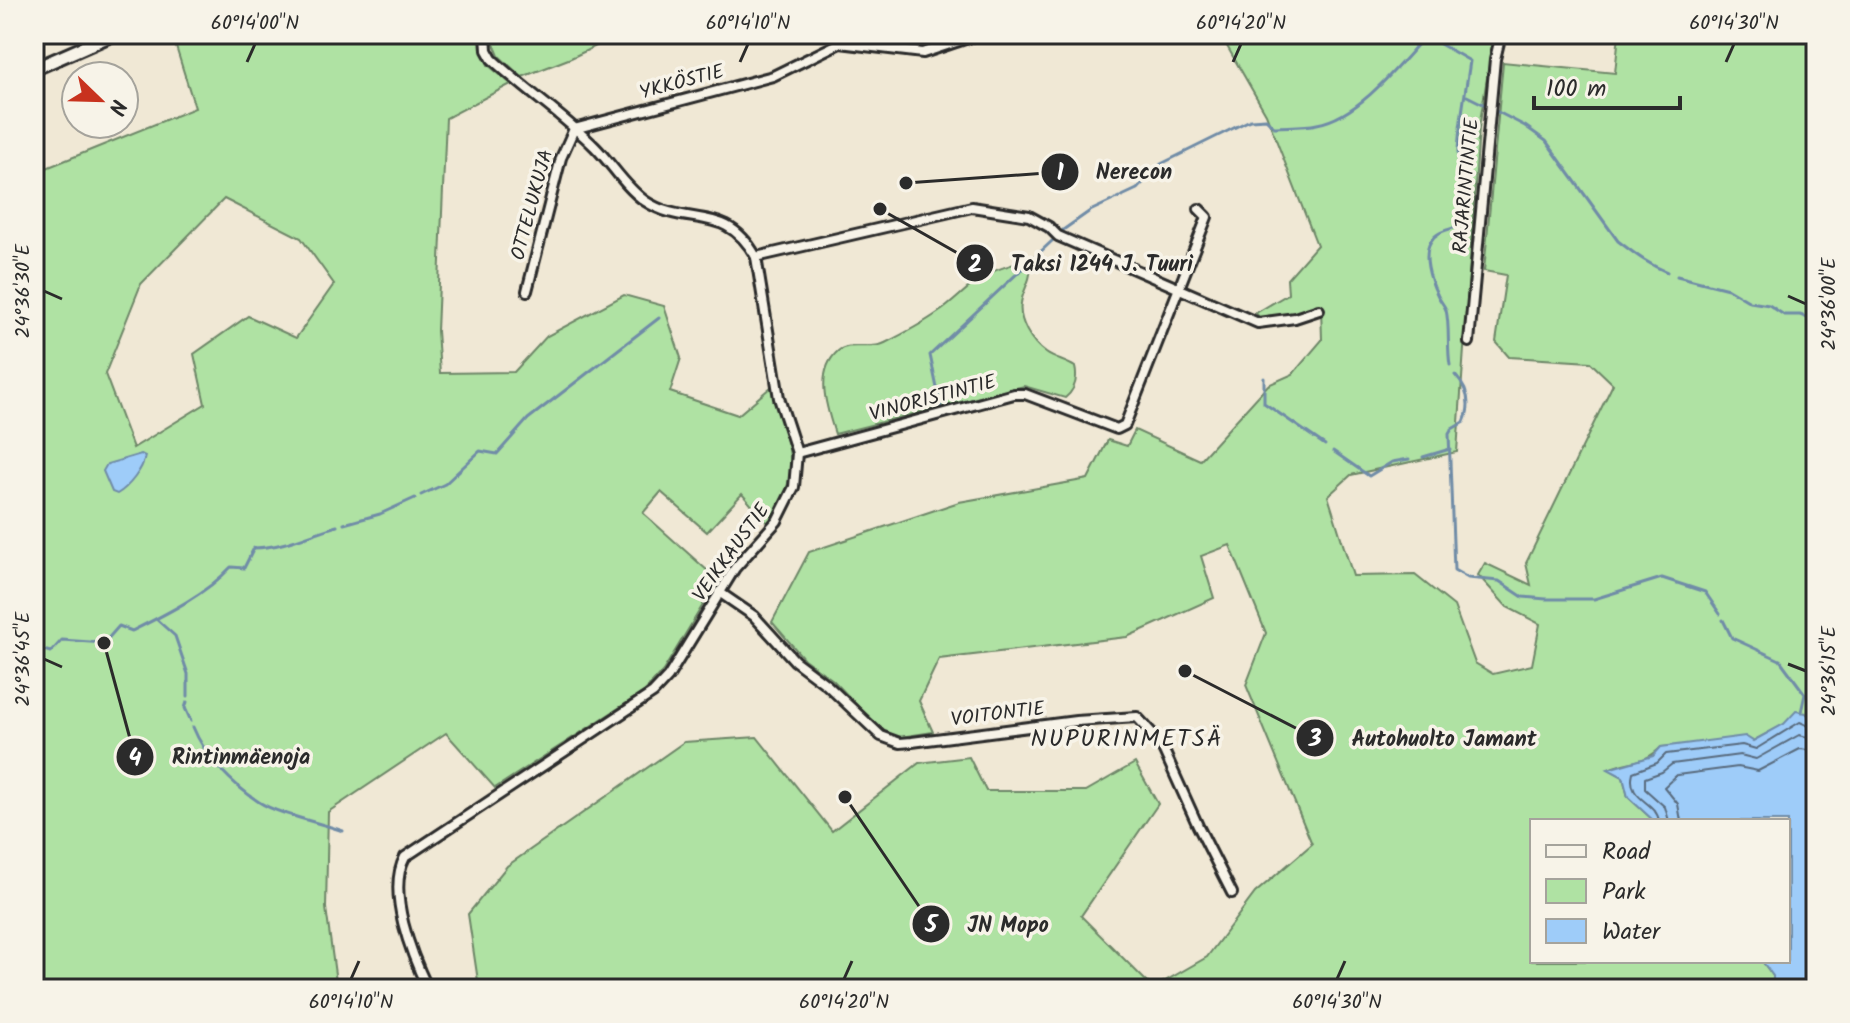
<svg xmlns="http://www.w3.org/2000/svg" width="1850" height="1023" viewBox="0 0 1850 1023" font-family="Kalam,sans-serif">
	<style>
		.green { fill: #afe2a3; stroke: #6d8667; stroke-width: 2; fill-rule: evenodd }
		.water { fill: #9eccf9; stroke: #708ca7; stroke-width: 2 }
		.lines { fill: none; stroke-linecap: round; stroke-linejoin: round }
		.shore { stroke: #596b7d; stroke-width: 2 }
		.stream { stroke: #708ca7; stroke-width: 3 }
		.minor-casing { stroke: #2b2b2b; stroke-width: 14 }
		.secondary-casing { stroke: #2b2b2b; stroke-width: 17 }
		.minor { stroke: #f7f3e8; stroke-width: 8 }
		.secondary { stroke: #f7f3e8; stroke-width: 11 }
		.ticks { fill: none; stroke: #2b2b2b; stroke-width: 3 }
		.labels { text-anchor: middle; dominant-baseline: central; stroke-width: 7; stroke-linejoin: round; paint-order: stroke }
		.street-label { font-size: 20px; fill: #2b2b2b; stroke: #f7f3e8 }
		.quarter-label { font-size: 24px; letter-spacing: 2px; fill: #2b2b2b; stroke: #f7f3e8 }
		.leader { fill: none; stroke: #2b2b2b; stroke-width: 3 }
		.callout-dot { fill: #2b2b2b; stroke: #f7f3e8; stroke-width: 3 }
		.mark-label { font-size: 24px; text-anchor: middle; font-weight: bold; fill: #fff }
		.callout-label { font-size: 22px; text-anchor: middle; font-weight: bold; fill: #2b2b2b; stroke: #f7f3e8; stroke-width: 7; stroke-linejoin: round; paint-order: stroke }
		.neatline { fill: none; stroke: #2b2b2b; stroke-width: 3 }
		.ticks-label { font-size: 20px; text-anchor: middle; fill: #2b2b2b }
	</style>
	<rect width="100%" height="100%" fill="#f0e8d5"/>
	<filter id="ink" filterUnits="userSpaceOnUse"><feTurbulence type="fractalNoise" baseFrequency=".0125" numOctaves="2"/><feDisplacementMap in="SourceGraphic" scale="16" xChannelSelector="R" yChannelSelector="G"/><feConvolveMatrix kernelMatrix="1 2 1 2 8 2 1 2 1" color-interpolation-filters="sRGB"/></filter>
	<g filter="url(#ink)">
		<g class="green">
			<path d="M172,34H480L488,65L511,84L446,118L437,331L440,373L514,372L547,336L624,295L664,306L681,358L670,392L738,415L771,387C787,441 807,474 767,523L742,494L707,532L661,492L643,513L718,580L663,671L645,691L495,788L446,733L328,812L326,908L337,989H34V173L195,108ZM224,199L301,238L334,284L296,338L248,316L194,354L205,404L133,448L105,374L141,284Z"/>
			<path d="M490,34H621L571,58L522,77L499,56Z"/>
			<path d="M1220,34H1494L1479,128L1457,452L1351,475L1328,496L1353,576L1415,575L1454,606L1475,663L1493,674L1532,665L1540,624L1507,607L1478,575L1485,563L1531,585L1526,563L1613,384L1590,362L1509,357L1496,342L1506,275L1484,271L1503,62L1615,73L1619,34H1816V723L1806,713L1753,741L1661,747C1646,764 1627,760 1609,769L1623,777L1628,797L1654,821H1532V961H1762L1773,976V986L1770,989H488L478,981L468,914L507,866L684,742L757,737L832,831L919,763L969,757L986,791H1086L1135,763L1158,804L1081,916L1153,988L1207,957L1255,893L1312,844L1246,685L1266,633L1230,545L1201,556L1214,598L1127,637L939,659L919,701L933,732L894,738L880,729L833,680L804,659L772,622L809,552L959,502L1088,479L1108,440L1127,446L1135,430L1200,460L1268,385L1293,374L1322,340L1321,306L1290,316L1261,320L1256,313L1288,294L1287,279L1317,245L1266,114Z"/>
			<path d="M1023,261L1030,266C1032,280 1023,289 1021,303C1018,321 1031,342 1046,353C1054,359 1066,361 1075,367C1078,380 1075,390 1065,398L1024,386L835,434C827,409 814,372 838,351C850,341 869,351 885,343C903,334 922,324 939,312C956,301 970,283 988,274C998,268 1012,265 1023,261Z"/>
		</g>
		<g class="water">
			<path d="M141,454L145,456C143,469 129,487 117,494L112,492L103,471L107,464Z"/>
			<path d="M1796,711L1806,713L1816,723V989H1770L1773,986V976L1762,961H1788V821H1654L1628,797L1623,777L1608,769L1653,756L1661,747L1745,736L1753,741L1784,724Z"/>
		</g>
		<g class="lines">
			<g class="shore">
				<path d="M1659,821C1656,800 1626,801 1633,772L1657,763L1666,754L1742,745L1756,749L1800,722L1816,729"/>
				<path d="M1669,821L1665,807L1645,789V778L1662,772L1672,764L1740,755L1756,759L1799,735L1816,739"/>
				<path d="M1681,821L1678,804L1664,787L1677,775L1738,767L1758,771L1800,749L1816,751"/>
			</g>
			<g class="stream">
				<path d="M1426,36L1470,61C1466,90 1459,123 1458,152C1458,173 1471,193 1468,213C1465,233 1440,225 1431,241C1422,255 1430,280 1437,294C1439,300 1444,304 1446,310C1450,326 1447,350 1450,365"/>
				<path d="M1467,96L1485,105"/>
				<path d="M1494,110L1525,126L1546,141L1618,241C1634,253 1647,264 1667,272"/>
				<path d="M1063,230L1090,211L1137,189L1161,164L1250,120L1266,119L1274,127C1288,126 1304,127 1317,124C1359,117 1400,64 1427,34"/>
				<path d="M1677,276L1728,289L1750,302L1769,305L1784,315H1800L1816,321"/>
				<path d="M1455,375C1468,389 1472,404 1464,422L1452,429L1449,434L1454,570L1468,578L1499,581L1523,597L1546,599H1594L1662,578L1705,592L1720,614"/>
				<path d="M1264,378V403L1325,445"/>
				<path d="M941,407L930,355L1052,241"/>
				<path d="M1333,451L1369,476L1392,462L1409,459"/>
				<path d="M1423,457L1450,449"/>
				<path d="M421,495L445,484L480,451L497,454L528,419L659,318"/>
				<path d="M344,524L380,514L415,498"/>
				<path d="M156,619L175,636L188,674V696"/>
				<path d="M1723,620L1732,638L1780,660L1805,694L1801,712"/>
				<path d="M34,648L51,652L62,640L104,643L119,626L132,631C166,614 205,595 231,567L244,568L254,548C282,548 310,534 337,526"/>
				<path d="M187,702L185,708L191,721"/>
				<path d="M193,727C205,757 232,784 259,802C277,814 321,823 343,831"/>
			</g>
			<defs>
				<g id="minor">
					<path d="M34,51L36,68"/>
					<path d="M756,257L972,207L1029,216L1049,227L1058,236L1258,323L1295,318L1319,310"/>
					<path d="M527,291L561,158L574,129L773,76L840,43L923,53L980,34"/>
					<path d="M1469,342L1495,59L1501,34"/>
					<path d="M797,453L1014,394H1025L1117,429L1125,425L1207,217L1199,209"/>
					<path d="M719,592L754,616L795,661L827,685L881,736L900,743L912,742L1076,721L1137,717L1160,742L1198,826L1232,893"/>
					<path d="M428,989C412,956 386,892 405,857L653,693L668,677L735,568L777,521L794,487L797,453L779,398L756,257C726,202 687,229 645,201C625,187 612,164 595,147C563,115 525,90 492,59L487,50L486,34"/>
				</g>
				<path id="secondary" d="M34,69L114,34"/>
			</defs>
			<use href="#minor" class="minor-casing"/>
			<use href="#secondary" class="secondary-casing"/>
			<use href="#minor" class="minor"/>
			<use href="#secondary" class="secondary"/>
		</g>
	</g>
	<path class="ticks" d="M247,62L255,44M740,62L748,44M1233,62L1241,44M1726,62L1734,44M44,291L62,299M1788,296L1806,304M44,659L62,667M1788,664L1806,671M351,979L359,961M844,979L852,961M1337,979L1345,961"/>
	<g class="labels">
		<g class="street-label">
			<text transform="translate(682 83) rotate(-15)">YKKÖSTIE</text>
			<text transform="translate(1467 186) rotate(-85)">RAJARINTINTIE</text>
			<text transform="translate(533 205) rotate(-75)">OTTELUKUJA</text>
			<text transform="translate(933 399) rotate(-15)">VINORISTINTIE</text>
			<text transform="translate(732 553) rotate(-54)">VEIKKAUSTIE</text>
			<text transform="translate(998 715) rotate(-7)">VOITONTIE</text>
		</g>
		<g class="quarter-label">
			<text x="1127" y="739">NUPURINMETSÄ</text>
		</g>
	</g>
	<path class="leader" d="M906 183L1060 172M880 209L975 263M1185 671L1315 738M104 643L135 757M845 797L931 924"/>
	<g class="callout-dot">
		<circle cx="906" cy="183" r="8"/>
		<circle cx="880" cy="209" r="8"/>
		<circle cx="1185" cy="671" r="8"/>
		<circle cx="104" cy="643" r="8"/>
		<circle cx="845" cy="797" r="8"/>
		<circle cx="1060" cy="172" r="20"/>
		<circle cx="975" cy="263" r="20"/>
		<circle cx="1315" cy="738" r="20"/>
		<circle cx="135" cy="757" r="20"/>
		<circle cx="931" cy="924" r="20"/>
	</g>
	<g class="mark-label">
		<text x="1060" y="180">1</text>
		<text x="975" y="272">2</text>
		<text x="1315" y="746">3</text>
		<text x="135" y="765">4</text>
		<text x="931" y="932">5</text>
	</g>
	<g class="callout-label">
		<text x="1134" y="179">Nerecon</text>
		<text x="1102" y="271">Taksi 1244 J. Tuuri</text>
		<text x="1444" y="746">Autohuolto Jamant</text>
		<text x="241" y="764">Rintinmäenoja</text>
		<text x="1008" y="932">JN Mopo</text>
	</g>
	<rect width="1850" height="1023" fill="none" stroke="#f7f3e8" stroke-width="88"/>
	<rect x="1530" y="819" width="260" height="144" fill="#f7f3e8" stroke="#a5a39c" stroke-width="2"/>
	<rect x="1546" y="845" width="40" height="12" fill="#f7f3e8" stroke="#a5a39c" stroke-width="2"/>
	<text x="1602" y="859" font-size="24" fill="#2b2b2b">Road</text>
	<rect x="1546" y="879" width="40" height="24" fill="#afe2a3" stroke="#a5a39c" stroke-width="2"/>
	<text x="1602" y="899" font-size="24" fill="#2b2b2b">Park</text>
	<rect x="1546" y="919" width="40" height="24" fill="#9eccf9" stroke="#a5a39c" stroke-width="2"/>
	<text x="1602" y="939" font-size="24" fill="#2b2b2b">Water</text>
	<g transform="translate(100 100) rotate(113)"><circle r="38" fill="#f7f3e8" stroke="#a5a39c" stroke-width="2"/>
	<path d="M0-6L14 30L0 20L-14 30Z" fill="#c8321e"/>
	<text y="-12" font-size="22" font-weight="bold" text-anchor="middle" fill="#2b2b2b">N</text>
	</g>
	<path d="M1534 96v12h146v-12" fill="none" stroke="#2b2b2b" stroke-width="4"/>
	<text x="1546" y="96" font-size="24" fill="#2b2b2b" stroke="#f7f3e8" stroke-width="6" paint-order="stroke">100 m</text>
	<rect x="44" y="44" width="1762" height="935" class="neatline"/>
	<g class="ticks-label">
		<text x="255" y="29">60°14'00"N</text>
		<text x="748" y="29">60°14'10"N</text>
		<text x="1241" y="29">60°14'20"N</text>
		<text x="1734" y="29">60°14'30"N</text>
		<text transform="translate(22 291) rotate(-90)" y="7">24°36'30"E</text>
		<text transform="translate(1828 304) rotate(-90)" y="7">24°36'00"E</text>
		<text transform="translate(22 659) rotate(-90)" y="7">24°36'45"E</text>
		<text transform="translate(1828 671) rotate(-90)" y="7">24°36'15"E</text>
		<text x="351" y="1008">60°14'10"N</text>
		<text x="844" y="1008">60°14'20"N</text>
		<text x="1337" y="1008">60°14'30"N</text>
	</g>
</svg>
